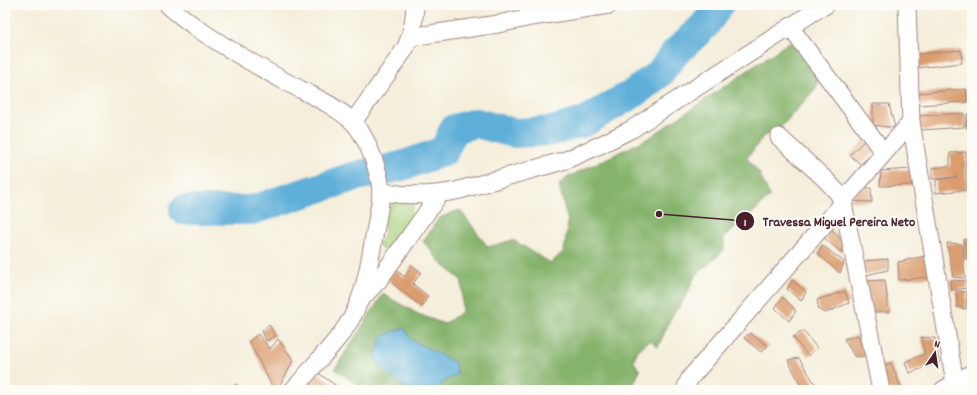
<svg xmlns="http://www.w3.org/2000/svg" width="977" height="395" viewBox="0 0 977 395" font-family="Dekko,sans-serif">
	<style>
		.green { fill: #a7d17d; stroke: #787854 }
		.forest { fill: #85b36c; stroke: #68694c }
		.water { fill: #5fafd9; stroke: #546782 }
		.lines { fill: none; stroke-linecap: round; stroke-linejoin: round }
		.river { stroke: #5fafd9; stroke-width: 30 }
		.building { fill: #db9d6e }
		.minor-casing { stroke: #9f8682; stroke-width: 19 }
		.minor { stroke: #fff; stroke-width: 17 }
		.leader { fill: none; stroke: #4a1f2b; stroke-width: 1.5 }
		.callout-dot { fill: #4a1f2b; stroke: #fdfcf7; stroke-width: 1.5 }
		.mark-label { font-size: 12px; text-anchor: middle; font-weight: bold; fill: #fff }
		.callout-label { font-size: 14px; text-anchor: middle; font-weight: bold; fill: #4a1f2b; stroke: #fdfcf7; stroke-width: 4; stroke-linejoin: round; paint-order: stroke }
	</style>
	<rect width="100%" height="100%" fill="#fdfcf7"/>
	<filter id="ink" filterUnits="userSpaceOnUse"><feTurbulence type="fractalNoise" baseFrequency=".025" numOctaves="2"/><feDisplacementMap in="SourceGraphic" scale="8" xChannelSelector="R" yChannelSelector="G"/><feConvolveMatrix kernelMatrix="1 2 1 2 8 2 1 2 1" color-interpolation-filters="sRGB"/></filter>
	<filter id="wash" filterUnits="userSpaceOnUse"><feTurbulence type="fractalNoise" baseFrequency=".012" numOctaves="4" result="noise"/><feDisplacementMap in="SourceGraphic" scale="16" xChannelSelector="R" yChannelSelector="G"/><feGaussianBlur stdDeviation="0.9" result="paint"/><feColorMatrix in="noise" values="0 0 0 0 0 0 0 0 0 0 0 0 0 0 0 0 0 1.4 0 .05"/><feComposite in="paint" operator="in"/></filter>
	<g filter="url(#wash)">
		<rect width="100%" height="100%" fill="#f4eeda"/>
		<path class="green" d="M402,196L414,203L407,227L398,234L395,246L387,254L378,245L385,232L383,220L390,210L393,201Z"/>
		<path class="forest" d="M791,41L818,78L816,88L781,127L763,137L747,158L759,173L770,196L744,221L724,237V250L695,276L686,296L672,316L658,347L650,340L638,350L633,361L640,370L631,390H360L361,387L335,369L383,294L418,314L444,324L462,312V281L441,263L423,241L439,218L460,210L488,247L513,240L551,263L564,251L568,222L559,185L568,177L649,138Z"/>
		<path class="water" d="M404,328L412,340L454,362L458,374L445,381L437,390H409L392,377L382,368L375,357L382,336Z"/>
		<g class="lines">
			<path class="river" d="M184,210H252L356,176L402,166L444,151L454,129L476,123L514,133L552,131L584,122L634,93L660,73L675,53L704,26L719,5"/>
		</g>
		<g id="blocks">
			<g class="building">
				<path d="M961,50L962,63L916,68L917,54Z"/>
				<path d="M966,89L967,102L918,105L919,93Z"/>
				<path d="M873,104H889L895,128L873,125Z"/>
				<path d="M964,113V127L921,130L918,116Z"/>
				<path d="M967,114L972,115V129L966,128Z"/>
				<path d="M865,140L876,152L860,164L850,155Z"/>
				<path d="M966,152V190L936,193V180L957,177L932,179V168L950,166V153Z"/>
				<path d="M912,169L915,185L880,186L881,171Z"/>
				<path d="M861,188H871L872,202L849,201Z"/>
				<path d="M830,228L846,245L841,252L823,237Z"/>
				<path d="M964,239L972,241V262L964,258Z"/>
				<path d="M947,243L962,244L965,278L953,277Z"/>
				<path d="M822,245L844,262L840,273L818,254Z"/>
				<path d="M925,256L930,277L899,280L898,262Z"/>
				<path d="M888,259V270L866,275L862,261Z"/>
				<path d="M412,265L421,272L413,284L428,296L422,307L387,279L394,269L405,277Z"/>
				<path d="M792,280L806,292L801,301L787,289Z"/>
				<path d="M885,280L889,312H872L865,281Z"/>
				<path d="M950,280L967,281L968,288L951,290Z"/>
				<path d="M845,291L849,303L825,313L819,310L817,300Z"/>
				<path d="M956,291L967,292L966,309L957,307Z"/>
				<path d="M783,297L796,311L789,321L775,308Z"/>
				<path d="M269,325L276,336L266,341L262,331Z"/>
				<path d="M803,331L817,348L808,356L793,337Z"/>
				<path d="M750,333L768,346L761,352L744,338Z"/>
				<path d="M258,334L270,349L278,339L293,360L288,371L277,390H274L249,341Z"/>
				<path d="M858,335L865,356L855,357L844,339Z"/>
				<path d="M921,337L935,338L939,363L909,373L905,362L925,354Z"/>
				<path d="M799,358L815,384L802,388L788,360Z"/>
				<path d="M891,363L902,390H885L877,367Z"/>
				<path d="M314,370L342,390H300Z"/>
				<path d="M237,384L239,390H225Z"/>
			</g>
		</g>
	</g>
	<g filter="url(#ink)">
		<use href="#blocks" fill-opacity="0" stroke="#9f8682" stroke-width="1"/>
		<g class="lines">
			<defs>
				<g id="minor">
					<path d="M168,5C176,13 185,19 194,26C225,48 257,66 290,84C311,95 334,105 352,121C367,135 379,171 381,190C381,202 378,215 376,226C370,257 367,289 352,317C345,330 335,342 325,353C314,365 304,378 293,390"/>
					<path d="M907,5L911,122L955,383"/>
					<path d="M790,27L884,153"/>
					<path d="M410,37L498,24L531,17L609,5"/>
					<path d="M353,122L405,49C412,34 414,22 415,5"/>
					<path d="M779,137L826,180L838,193L843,203L881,390"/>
					<path d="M381,192C406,196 430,196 456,191L566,160L600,145L632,129L818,9L826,5"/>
					<path d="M362,298L378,281L439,195"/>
					<path d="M685,390L687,384L690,378L843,203L847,196L911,122"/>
					<path d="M943,390L972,373"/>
				</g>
			</defs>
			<use href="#minor" class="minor-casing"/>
			<use href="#minor" class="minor"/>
		</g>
	</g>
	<path class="leader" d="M659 214L745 221"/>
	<g class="callout-dot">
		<circle cx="659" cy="214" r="4"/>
		<circle cx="745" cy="221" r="10"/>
	</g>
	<g class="mark-label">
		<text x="745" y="226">1</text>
	</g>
	<g class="callout-label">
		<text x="839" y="226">Travessa Miguel Pereira Neto</text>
	</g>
	<rect width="977" height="395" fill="none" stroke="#fdfcf7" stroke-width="20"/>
	<g transform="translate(935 353) rotate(13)" stroke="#fdfcf7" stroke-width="3" paint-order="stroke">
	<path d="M0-3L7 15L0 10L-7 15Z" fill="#4a1f2b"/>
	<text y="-6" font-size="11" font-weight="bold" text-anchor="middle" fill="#4a1f2b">N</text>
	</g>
</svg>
